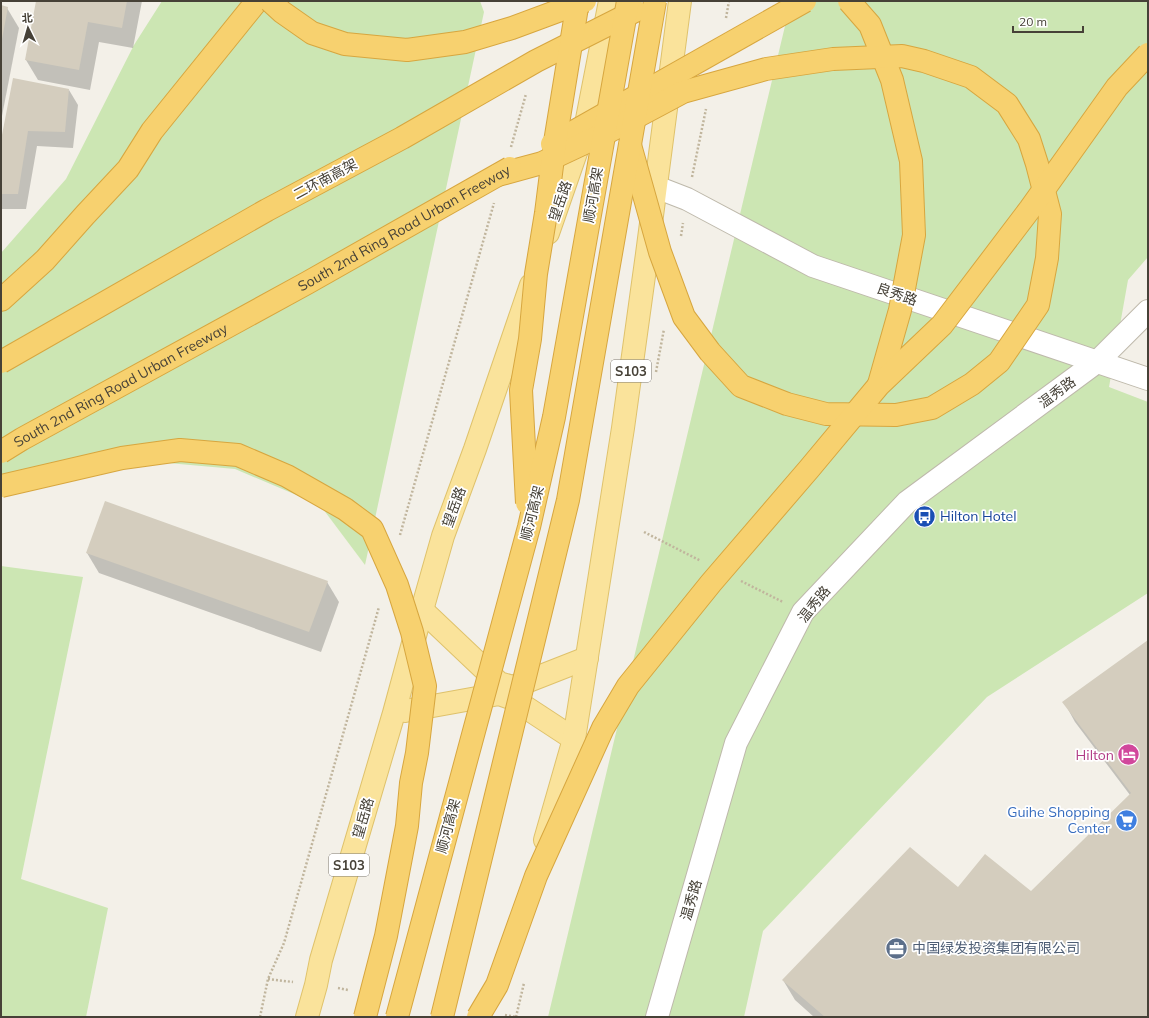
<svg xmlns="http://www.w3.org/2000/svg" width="1149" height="1018" viewBox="0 0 1149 1018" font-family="Mulish,'Noto Sans SC',sans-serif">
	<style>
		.green { fill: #cce6b3 }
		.shadow { fill: #0003 }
		.building { fill: #d4cdbe }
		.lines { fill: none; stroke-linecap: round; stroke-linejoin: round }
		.minor-casing { stroke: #beb9ab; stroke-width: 24 }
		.major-casing { stroke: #dfc26b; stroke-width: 24 }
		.highway-casing { stroke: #d7a63f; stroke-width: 24 }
		.path { stroke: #c0b59d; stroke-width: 2.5; stroke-dasharray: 2 2; stroke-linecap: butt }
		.minor { stroke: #fff; stroke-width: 22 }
		.major { stroke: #fae39b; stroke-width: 22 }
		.highway { stroke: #f7d16f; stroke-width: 22 }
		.highway-bridge-casing { stroke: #d7a63f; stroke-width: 24; stroke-linecap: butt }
		.highway-bridge { stroke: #f7d16f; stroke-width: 22 }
		.labels { text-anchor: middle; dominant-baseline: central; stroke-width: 3.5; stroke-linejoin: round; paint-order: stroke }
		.shield { fill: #fff; stroke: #7e7a73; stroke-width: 1 }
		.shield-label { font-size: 13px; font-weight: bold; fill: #464137 }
		.street-label { font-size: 14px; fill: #464137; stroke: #fff }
		.transit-label { font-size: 14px; fill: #164399; stroke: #fff; text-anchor: start }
		.hotel-label { font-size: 14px; fill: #b23c85; stroke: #fff; text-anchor: end }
		.shop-label { font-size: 14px; fill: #366cbe; stroke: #fff; text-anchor: end }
		.service-label { font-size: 14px; fill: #4e5e75; stroke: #fff; text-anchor: start }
	</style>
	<rect width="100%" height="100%" fill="#f3f0e8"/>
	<g class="green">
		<path d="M162,1H480L484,12L365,565L320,505L235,469L101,457L1,478V253L66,179L134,45Z"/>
		<path d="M791,1H1148V257L1128,280L1109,387L1148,402V593L987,697L763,931L744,1017H548Z"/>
		<path d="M1,566L83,577L21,879L108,908L86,1017H1Z"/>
	</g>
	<g class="shadow">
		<path d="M37,1H142L133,48L99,42L90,90L38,80L26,60Z"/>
		<path d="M1,6L7,8L19,28L1,121Z"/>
		<path d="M69,90L78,105L73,148L37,146L26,209H1V145Z"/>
		<path d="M87,553L327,582L339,602L321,652L99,573Z"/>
		<path d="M1148,641V1017H814L795,1000L783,980L958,888L1031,892L1130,795L1075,722L1064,702Z"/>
	</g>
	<g class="building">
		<path d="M36,1H127L122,28L88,22L79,70L25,60Z"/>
		<path d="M1,5L8,7L2,39H1Z"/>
		<path d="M13,78L69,89L65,132L28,131L18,194H1V140Z"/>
		<path d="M105,501L328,581L309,632L86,553Z"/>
		<path d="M1148,640V1017H825L782,980L910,847L958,887L985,854L1031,891L1131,793L1062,702Z"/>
	</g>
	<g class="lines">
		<defs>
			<g id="minor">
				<path d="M656,187L687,199L813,266L1148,379"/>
				<path d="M657,1017L736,743L803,612L907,502L1098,361L1148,311"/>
			</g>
			<g id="major">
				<path d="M548,233L586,124L610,1"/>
				<path d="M422,610L499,683L513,687L587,658"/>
				<path d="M405,711L499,694L513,699L574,739"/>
				<path d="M545,840L574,739L623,428L647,254L680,1"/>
				<path d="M307,1017L316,985L321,960L394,713L422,610L443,536L475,449L531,285"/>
			</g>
			<path id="highway" d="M1,300L45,260L85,215L128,169L152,131L257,1"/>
		</defs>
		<use href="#minor" class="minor-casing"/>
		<use href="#major" class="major-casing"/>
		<use href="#highway" class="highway-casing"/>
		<g class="path">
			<path d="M726,18L729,1"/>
			<path d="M511,147L526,94"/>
			<path d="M692,177L706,109"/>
			<path d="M681,236L683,223"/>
			<path d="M656,372L664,329"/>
			<path d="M644,532L701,561"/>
			<path d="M400,535L494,203"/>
			<path d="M741,581L783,602"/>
			<path d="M268,979L293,982"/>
			<path d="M338,988L348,990"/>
			<path d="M505,1015L516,1017"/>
			<path d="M260,1017L268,979L284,943L379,607"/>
			<path d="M516,1017L524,983"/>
		</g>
		<use href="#minor" class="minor"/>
		<use href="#major" class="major"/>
		<use href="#highway" class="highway"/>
		<defs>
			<g id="highway-bridge">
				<path d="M270,1L282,12L312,33L345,44L407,50L465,42L512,28L585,1"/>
				<path d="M849,1L870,25L892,80L911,161L914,235L900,310L879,384"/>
				<path d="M552,144L805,1"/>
				<path d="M498,175L542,163L608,132L683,92L766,69L833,59L902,56L924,61L971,77L1007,104L1029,139L1037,164L1050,214L1047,258L1038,305L999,362L972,384L932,408L896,415L826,414L787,404L741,386L710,352L684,317L660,252L630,145"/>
				<path d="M1,362L267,210L402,138L536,61L635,11"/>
				<path id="s1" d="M1,452L22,439L307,283L510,168"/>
				<path d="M1,486L122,458L180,450L238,455L287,476L345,509L372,529L397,585L412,632L425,686L417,753L411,783L407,826L386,936L365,1017"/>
				<path d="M527,503L521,390L530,339L536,274L546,213L555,142L578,1"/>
				<path d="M397,1017L529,527L554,417L628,1"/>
				<path d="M442,1017L568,500L655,1"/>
				<path d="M478,1017L497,985L536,876L603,728L628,686L711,583L809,469L879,385L942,325L1030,209L1117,87L1148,54"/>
			</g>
		</defs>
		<use href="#highway-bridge" class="highway-bridge-casing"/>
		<use href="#highway-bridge" class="highway-bridge"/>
	</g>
	<defs>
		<symbol id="bus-disc" viewBox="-11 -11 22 22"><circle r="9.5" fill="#1a4fb4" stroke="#fff"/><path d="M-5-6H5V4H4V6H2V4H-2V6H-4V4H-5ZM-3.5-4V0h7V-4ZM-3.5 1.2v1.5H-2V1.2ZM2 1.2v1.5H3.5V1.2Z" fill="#fff"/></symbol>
		<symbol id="hotel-disc" viewBox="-11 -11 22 22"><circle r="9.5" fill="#d1479c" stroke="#fff"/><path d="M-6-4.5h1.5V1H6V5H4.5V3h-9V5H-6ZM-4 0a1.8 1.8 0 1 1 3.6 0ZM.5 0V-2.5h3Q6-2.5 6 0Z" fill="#fff"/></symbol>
		<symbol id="supermarket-disc" viewBox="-11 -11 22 22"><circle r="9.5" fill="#3f7fe0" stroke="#fff"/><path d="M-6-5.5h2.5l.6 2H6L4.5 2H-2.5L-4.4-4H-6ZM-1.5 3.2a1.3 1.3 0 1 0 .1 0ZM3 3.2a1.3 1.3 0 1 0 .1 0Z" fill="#fff"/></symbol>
		<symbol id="office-disc" viewBox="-11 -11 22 22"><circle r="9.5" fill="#5c6f8a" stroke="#fff"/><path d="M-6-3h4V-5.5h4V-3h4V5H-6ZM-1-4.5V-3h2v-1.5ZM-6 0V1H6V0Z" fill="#fff"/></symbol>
	</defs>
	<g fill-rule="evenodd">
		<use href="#bus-disc" x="912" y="504" width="25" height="25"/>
		<use href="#hotel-disc" x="1116" y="742" width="25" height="25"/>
		<use href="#supermarket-disc" x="1114" y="808" width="25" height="25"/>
		<use href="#office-disc" x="884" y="936" width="25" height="25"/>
	</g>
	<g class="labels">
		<g class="shield">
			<rect x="611" y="360" width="40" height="22" rx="3"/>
			<rect x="329" y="854" width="40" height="22" rx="3"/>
		</g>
		<g class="shield-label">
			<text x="631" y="371">S103</text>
			<text x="349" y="865">S103</text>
		</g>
		<g class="street-label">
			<text transform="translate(325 179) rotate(-28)">二环南高架</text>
			<text transform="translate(593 195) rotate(-80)">顺河高架</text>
			<text transform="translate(560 201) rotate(-71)">望岳路</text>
			<text stroke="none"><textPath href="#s1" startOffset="461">South 2nd Ring Road Urban Freeway</textPath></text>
			<text transform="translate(897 294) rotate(19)">良秀路</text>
			<text stroke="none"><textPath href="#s1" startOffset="137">South 2nd Ring Road Urban Freeway</textPath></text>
			<text transform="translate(1057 392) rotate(-36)">温秀路</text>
			<text transform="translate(454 507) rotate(-70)">望岳路</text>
			<text transform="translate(532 513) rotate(-76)">顺河高架</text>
			<text transform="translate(814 604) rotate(-51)">温秀路</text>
			<text transform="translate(363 818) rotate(-74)">望岳路</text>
			<text transform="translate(448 826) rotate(-75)">顺河高架</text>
			<text transform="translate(691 900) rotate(-74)">温秀路</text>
		</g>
		<g class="transit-label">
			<text x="940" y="516">Hilton Hotel</text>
		</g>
		<g class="hotel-label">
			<text x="1114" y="755">Hilton</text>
		</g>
		<g class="shop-label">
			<text x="1110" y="812">Guihe Shopping<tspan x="1110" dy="16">Center</tspan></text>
		</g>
		<g class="service-label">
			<text x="912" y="948">中国绿发投资集团有限公司</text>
		</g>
	</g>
	<rect width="1149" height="1018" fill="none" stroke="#464137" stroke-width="4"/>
	<g transform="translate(28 28) rotate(355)" stroke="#ffffff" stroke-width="3" paint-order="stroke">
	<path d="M0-3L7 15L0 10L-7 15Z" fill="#464137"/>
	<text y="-6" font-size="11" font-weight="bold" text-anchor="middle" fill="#464137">北</text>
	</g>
	<path d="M1013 26v6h70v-6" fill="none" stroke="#464137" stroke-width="2"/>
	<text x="1019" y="26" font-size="12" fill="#464137" stroke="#ffffff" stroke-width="3" paint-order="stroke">20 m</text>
</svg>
